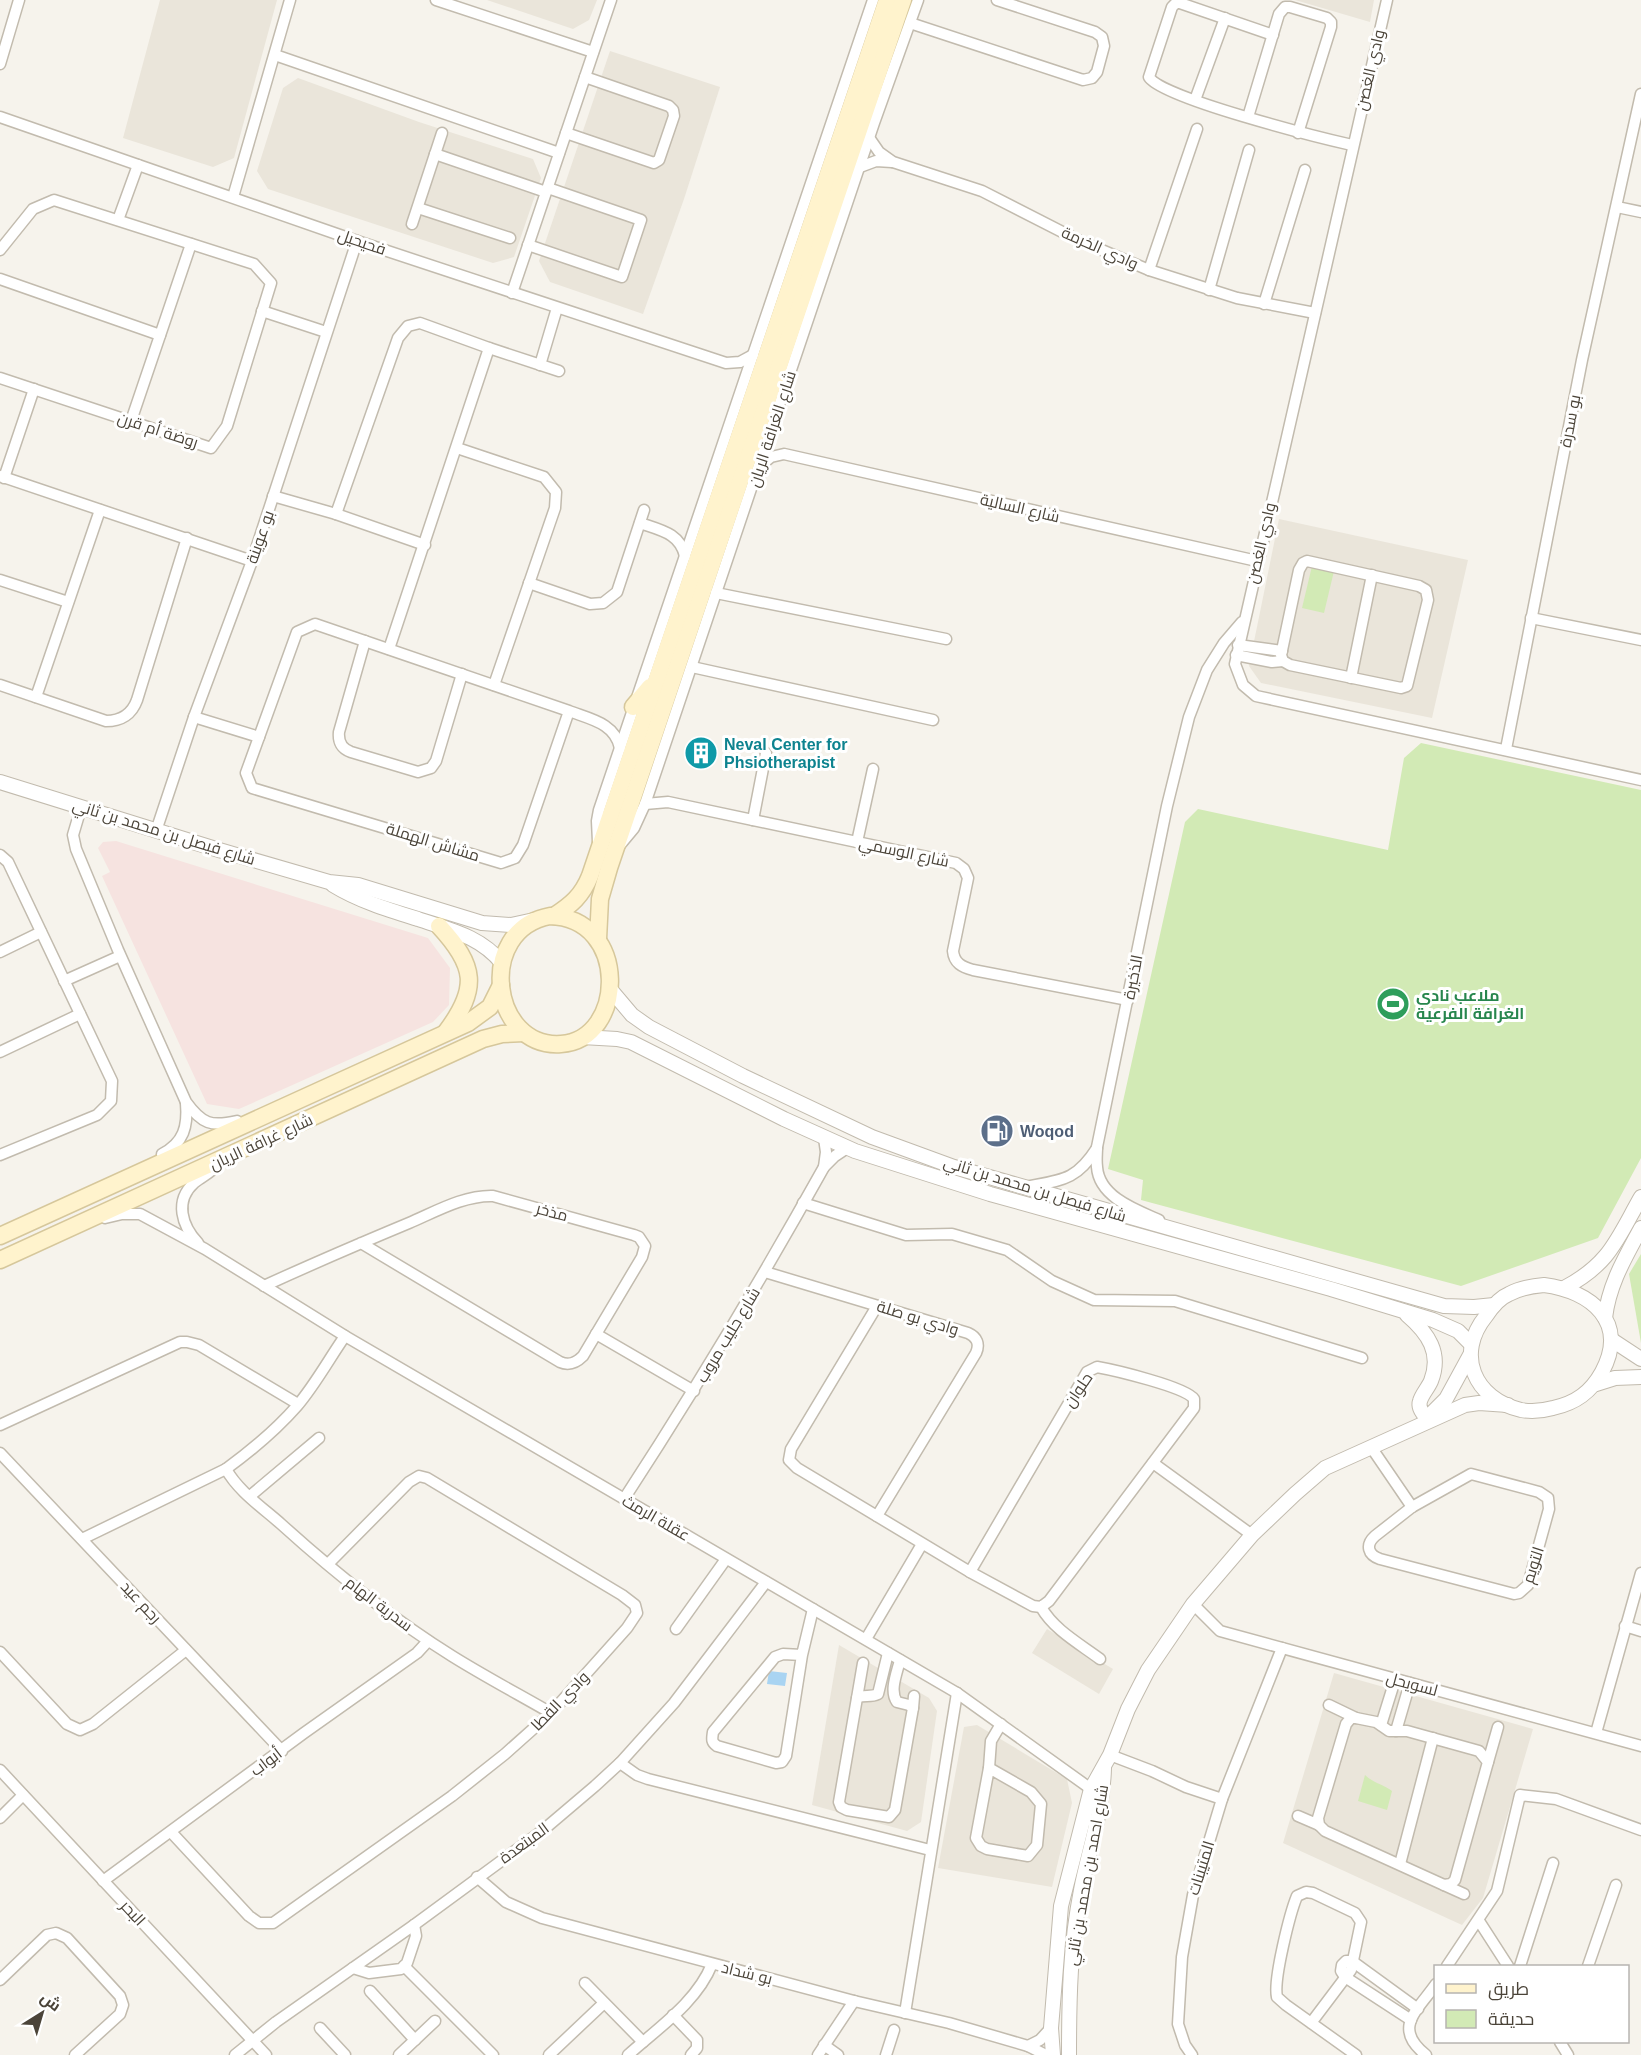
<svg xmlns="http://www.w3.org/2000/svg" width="1641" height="2055" viewBox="0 0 1641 2055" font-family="Arial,Cairo,sans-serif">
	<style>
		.residential { fill: #eae5da }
		.medical { fill: #f6e3e0 }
		.green { fill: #d2eab5 }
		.water { fill: #a9d4f2 }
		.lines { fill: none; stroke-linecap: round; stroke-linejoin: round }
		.minor-casing { stroke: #c2bbae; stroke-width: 13 }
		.tertiary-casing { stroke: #c2bbae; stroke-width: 16 }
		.secondary-casing { stroke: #d6c79b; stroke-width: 19 }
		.minor { stroke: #fff; stroke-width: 10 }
		.tertiary { stroke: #fff; stroke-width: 14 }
		.secondary { stroke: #fff3cd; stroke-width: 16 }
		.labels { text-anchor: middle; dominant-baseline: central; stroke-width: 6; stroke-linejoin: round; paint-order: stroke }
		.street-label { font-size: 16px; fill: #4b4439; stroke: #fff }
		.culture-label { font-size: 16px; font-weight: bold; fill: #0d838f; stroke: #fff; text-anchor: start }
		.leisure-label { font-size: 16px; font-weight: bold; fill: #27864d; stroke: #fff; text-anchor: start }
		.service-label { font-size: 16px; font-weight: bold; fill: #4e5e75; stroke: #fff; text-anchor: start }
	</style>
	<rect width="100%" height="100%" fill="#f6f3ec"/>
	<g class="residential">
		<path d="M160,0H277L234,158L213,167L123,138Z"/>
		<path d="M487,0H597L589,20L573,29Z"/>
		<path d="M1295,0H1374L1370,22Z"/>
		<path d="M610,51L720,87L684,199L643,314L550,282L539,261Z"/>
		<path d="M298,78L419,122L533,159L541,178L514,257L493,263L268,189L257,171L283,88Z"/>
		<path d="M1279,519L1468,560L1432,718L1261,683L1249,666Z"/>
		<path d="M1047,1629L1113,1669L1099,1694L1032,1653Z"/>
		<path d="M839,1645L929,1698L937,1711L921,1822L907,1831L812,1805Z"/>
		<path d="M1334,1673L1533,1729L1483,1898L1462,1925L1283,1843Z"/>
		<path d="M977,1725L1067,1779L1072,1803L1052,1887L938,1868L964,1727Z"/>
	</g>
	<path class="medical" d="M116,841L428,938L450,968L449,1005L433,1022L239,1109L207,1104L102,876L110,872L98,848L103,842Z"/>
	<g class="green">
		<path d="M1312,566L1334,571L1324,613L1302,608Z"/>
		<path d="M1421,743L1641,790V1158L1598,1238L1461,1286L1141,1200L1143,1180L1108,1169L1185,822L1198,809L1388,850L1404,758Z"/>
		<path d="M1641,1254V1343L1629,1274Z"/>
		<path d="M1365,1775C1373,1783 1383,1784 1392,1791L1387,1810L1358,1801Z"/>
	</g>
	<path class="water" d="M769,1671L787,1673L785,1686L767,1684Z"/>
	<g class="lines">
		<defs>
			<g id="minor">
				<path d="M436,0L593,52"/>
				<path d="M1387,0L1235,664L1243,685L1256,696L1641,780"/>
				<path d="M910,23L1083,80L1092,78L1097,72L1104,46L1102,37L1095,32L997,0"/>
				<path d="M1273,35L1177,2L1172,7L1149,77C1161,98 1321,138 1352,145"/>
				<path d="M275,55L559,153"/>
				<path d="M0,64L19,0"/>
				<path d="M1195,100L1225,18"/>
				<path d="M0,117L357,241L726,363L740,362L753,355"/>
				<path d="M1248,117L1279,14L1285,7H1290L1327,18L1331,22V27L1298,133"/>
				<path d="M566,133L654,163L659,160L674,116L673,110L669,106L585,77"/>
				<path d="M870,139L879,152L893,162L982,191L1078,240L1149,270L1237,298L1315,313"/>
				<path d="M435,154L546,192"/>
				<path d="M860,167L876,161L892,162"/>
				<path d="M233,197L290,0"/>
				<path d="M1617,207L1641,212"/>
				<path d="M418,208L510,238"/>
				<path d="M118,220L138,165"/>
				<path d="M412,224L442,133"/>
				<path d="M528,245L622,277L641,220L548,188"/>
				<path d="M0,250L33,209L54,200L254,264L271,283L227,426L211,448L0,378"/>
				<path d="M1149,270L1197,129"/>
				<path d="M0,279L160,335"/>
				<path d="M1209,290L1249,150"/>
				<path d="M512,293L611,0"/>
				<path d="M1264,304L1305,170"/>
				<path d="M262,311L326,332"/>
				<path d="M540,365L557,308"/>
				<path d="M131,421L191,244"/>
				<path d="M457,448L544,477L556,492L555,508L494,685"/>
				<path d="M760,466L771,457L784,454L1257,561"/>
				<path d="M0,476L252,561"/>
				<path d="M4,478L34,389"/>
				<path d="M273,496L336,514L425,545"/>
				<path d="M336,514L398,338L408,326L420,323L489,348L559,371"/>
				<path d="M640,523C660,530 680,533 685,556"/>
				<path d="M1307,561L1419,586L1426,590L1428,600L1407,686L1401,688L1290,665L1283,661L1281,655L1299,570L1303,563Z"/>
				<path d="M0,580L68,602"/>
				<path d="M529,583L590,604L603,603L617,592L644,510"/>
				<path d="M716,593L946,639"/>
				<path d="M1531,618L1641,640"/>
				<path d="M365,641L339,732C338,742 342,749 351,752L418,772L431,768L436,761L462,674"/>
				<path d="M1238,645L1282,651"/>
				<path d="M389,649L489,348"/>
				<path d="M1236,655L1272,662L1283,661"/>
				<path d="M692,667L933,720"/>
				<path d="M1351,678L1372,575"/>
				<path d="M0,685L106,721C121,721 132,714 137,700L187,538"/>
				<path d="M36,697L100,510"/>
				<path d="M569,711L523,845L515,858L501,863L252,788L246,773L297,632L315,624L569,711C590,719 615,723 620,748"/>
				<path d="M194,717L259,737"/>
				<path d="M1506,749L1582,360L1641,94"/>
				<path d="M645,804L668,802L956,863L964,869L968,878L953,951C954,963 962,967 973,970L1128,1000"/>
				<path d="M81,808L73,835L76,849L118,950L186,1102C202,1124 211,1127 237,1121"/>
				<path d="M753,820L766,753"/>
				<path d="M156,831L194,717L252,561L357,241"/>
				<path d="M598,842L597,821L599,810L873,0"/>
				<path d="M857,842L873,769"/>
				<path d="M619,846L634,828L645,804L874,123L918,0"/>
				<path d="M0,855L8,862L112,1081L111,1101L97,1115L0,1155"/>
				<path d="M0,952L41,932"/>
				<path d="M64,981L120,956"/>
				<path d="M0,1052L80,1014"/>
				<path d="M824,1138L826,1152L824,1167"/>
				<path d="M162,1154C184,1143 188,1126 186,1103"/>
				<path d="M1025,1187C1062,1180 1076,1181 1097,1148"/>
				<path d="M803,1203L906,1235L952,1234L1007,1250L1052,1281L1094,1300L1175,1301L1362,1358"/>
				<path d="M105,1218L122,1214H140L205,1249L345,1336L957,1693L1091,1789L1097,1790"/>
				<path d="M1159,1220C1136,1210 1099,1197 1097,1167C1096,1160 1097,1154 1097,1147L1167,806L1189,717L1207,670L1224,643L1242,622"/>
				<path d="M198,1243C182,1226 174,1201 194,1183C202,1176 211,1173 217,1165"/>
				<path d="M765,1272L968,1333C977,1337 980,1344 976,1353L877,1516"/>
				<path d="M264,1286C312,1264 361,1243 409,1223C435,1212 464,1195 493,1196L634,1235L639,1237L645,1246L642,1257L583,1356C576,1363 569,1366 560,1362L361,1243"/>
				<path d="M877,1306L791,1449L789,1460L797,1468L970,1572"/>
				<path d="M596,1334L694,1391"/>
				<path d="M1097,1367C1114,1370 1186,1387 1194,1399V1408L1049,1601L1041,1607L1033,1606L970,1572L1087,1372Z"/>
				<path d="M0,1425L180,1342H187L199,1345L298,1404"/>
				<path d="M1371,1447L1412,1507"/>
				<path d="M0,1453L282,1751"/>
				<path d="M1153,1463L1252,1535"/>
				<path d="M226,1469C238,1491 263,1508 281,1524C334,1572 391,1618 452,1656C484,1676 518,1694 551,1713"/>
				<path d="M1471,1474L1539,1492L1548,1498L1549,1509L1528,1585L1519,1593L1514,1594L1380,1559C1368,1555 1365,1545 1375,1536L1412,1507Z"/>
				<path d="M250,1496L319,1438"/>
				<path d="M624,1499C695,1390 761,1280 824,1167L835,1156L847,1148"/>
				<path d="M82,1539L226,1469C252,1450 276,1430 297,1406C315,1385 329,1359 345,1336"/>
				<path d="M1193,1604L1220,1631L1641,1746"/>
				<path d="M1041,1607C1054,1630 1080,1644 1100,1659"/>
				<path d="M1625,1626L1641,1631"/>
				<path d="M676,1629L726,1559"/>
				<path d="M866,1639L922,1544"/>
				<path d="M0,1652L67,1724L80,1730L93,1724L186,1650"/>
				<path d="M888,1653L878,1694C870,1698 864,1694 857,1698L839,1802L841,1807L847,1810L889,1817L895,1810L913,1708L909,1705L897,1702C889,1691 897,1673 900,1660"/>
				<path d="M802,1655L783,1654L775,1657L713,1732C712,1739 711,1742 717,1746L776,1763L782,1762L786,1756L802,1655L813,1609"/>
				<path d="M857,1698L863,1663"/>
				<path d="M1329,1705L1356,1718"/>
				<path d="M913,1708L914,1696"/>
				<path d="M1351,1718H1356L1376,1722L1389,1731H1407L1479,1751L1488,1762L1455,1880L1451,1884L1444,1885L1325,1831L1319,1825L1318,1818L1346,1724Z"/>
				<path d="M1381,1725L1395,1680"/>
				<path d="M1396,1731L1410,1683"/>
				<path d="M1596,1733L1641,1573"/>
				<path d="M1110,1755L1152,1771L1186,1787L1222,1799L1193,1895L1182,1957L1178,2024L1185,2045L1192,2055"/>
				<path d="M1488,1762L1498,1727"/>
				<path d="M620,1763L637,1775L648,1779L930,1850"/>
				<path d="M989,1768L1031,1792L1041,1804L1037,1845L1028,1856L987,1849L981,1846L976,1838Z"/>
				<path d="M989,1768L991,1741L1001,1724"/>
				<path d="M0,1770L266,2055"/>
				<path d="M1222,1799L1282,1648"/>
				<path d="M1298,1816L1319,1825"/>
				<path d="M0,1818L23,1795"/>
				<path d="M171,1832L249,1916L259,1923H273L452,1796L505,1754L551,1713L627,1628L637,1613L635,1605L622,1595L427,1478L419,1476L409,1482L328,1564"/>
				<path d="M1400,1864L1433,1738"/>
				<path d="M477,1877L506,1902L542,1918L854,2001L949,2023L1028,2046L1046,2055"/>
				<path d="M103,1881L304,1733L417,1653L428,1641"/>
				<path d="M1444,1885L1464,1894"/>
				<path d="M1479,1921L1508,1966"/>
				<path d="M404,1966L493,2055"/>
				<path d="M1447,1966L1497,1891L1520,1795L1556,1799L1641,1830"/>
				<path d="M1520,1966L1553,1863"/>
				<path d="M1588,1966L1616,1885"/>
				<path d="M353,1968L369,1973L401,1969L407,1963L416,1936L414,1925"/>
				<path d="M0,1980L47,1935L56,1933L67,1938L120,1996L123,2005L120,2014L75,2055"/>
				<path d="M585,1983L643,2042"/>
				<path d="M370,1991L415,2040"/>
				<path d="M905,2013L957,1693"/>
				<path d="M673,2015L697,2040V2048L691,2055"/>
				<path d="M1411,2020L1345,1977L1341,1971L1342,1965L1346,1961H1352L1418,2009"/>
				<path d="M1311,2023L1351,1970L1361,1922L1355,1913L1313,1893L1306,1892L1297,1896C1290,1913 1273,1980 1277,1997L1286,2005L1356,2055"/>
				<path d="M320,2028L345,2055"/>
				<path d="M1560,2042L1568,2055"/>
				<path d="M824,2045L838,2055"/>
				<path d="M1028,2046L1040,2040L1051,2028"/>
				<path d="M235,2055L276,2022L414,1925L542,1831L595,1786L620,1763L674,1703L766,1582"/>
				<path d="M399,2055L435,2021"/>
				<path d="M549,2055L604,2003"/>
				<path d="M628,2055C658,2028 697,2002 712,1964"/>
				<path d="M818,2055L854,2001"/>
				<path d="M886,2055L894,2030"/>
				<path d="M1426,2055C1392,2028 1417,2011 1436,1984"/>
			</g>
			<g id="tertiary">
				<path d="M0,782L219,850L329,882L358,885L482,923L511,925L534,920"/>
				<path d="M333,885C359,901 389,910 418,919C450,930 480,936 502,963"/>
				<path d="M610,989L632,1015L649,1027L743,1076L872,1137L954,1167L1444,1306L1474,1307L1494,1305"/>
				<path d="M582,1037L617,1039L631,1042L784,1119L855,1151L990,1194L1331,1289L1433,1320L1458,1331L1471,1344"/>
				<path d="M1544,1285C1591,1291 1629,1322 1602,1372C1591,1392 1576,1403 1553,1408C1542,1411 1532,1412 1521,1410C1474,1399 1455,1354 1486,1316C1492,1307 1499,1298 1509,1294C1520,1288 1532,1286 1544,1285Z"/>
				<path d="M1564,1288C1610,1264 1617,1239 1641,1197"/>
				<path d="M1407,1315C1428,1333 1442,1353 1431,1381C1428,1388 1422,1394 1420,1401C1418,1407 1423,1414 1427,1418"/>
				<path d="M1605,1318C1609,1284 1625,1258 1641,1228"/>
				<path d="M1612,1340L1641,1359"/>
				<path d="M1596,1384L1615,1378L1641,1377"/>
				<path d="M1428,1417L1446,1399L1470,1355"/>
				<path d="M1053,2055L1051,2028L1061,1906L1091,1789L1110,1755L1128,1709L1148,1670L1193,1604L1252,1535L1295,1494L1325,1468L1465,1405L1479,1403L1508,1405"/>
				<path d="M1069,2055C1069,1998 1070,1946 1081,1890C1089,1849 1103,1810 1104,1768"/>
			</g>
			<g id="secondary">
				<path d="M633,707L650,687"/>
				<path d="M550,916C630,918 626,1040 561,1044C491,1049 475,930 550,916Z"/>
				<path d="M554,916C571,905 582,896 590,876L887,0"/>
				<path d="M439,926C476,966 479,988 446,1032"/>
				<path d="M598,939L600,899L609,868L903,0"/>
				<path d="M0,1236L468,1023L490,1007L501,985"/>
				<path d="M0,1260L483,1039L502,1034L524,1033"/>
			</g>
		</defs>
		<use href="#minor" class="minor-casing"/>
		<use href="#tertiary" class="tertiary-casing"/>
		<use href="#secondary" class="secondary-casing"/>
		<use href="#minor" class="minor"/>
		<use href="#tertiary" class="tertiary"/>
		<use href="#secondary" class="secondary"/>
	</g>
	<defs>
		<symbol id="building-disc" viewBox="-11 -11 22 22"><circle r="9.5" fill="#0f9aa8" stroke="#fff"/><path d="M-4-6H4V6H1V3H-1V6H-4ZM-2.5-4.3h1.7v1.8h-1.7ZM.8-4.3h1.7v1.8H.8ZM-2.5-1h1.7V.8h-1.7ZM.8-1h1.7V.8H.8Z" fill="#fff"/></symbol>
		<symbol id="stadium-disc" viewBox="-11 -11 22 22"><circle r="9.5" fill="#2e9e5b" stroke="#fff"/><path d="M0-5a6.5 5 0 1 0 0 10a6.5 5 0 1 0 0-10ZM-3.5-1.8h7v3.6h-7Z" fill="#fff"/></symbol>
		<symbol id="fuel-disc" viewBox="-11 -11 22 22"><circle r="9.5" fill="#5c6f8a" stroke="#fff"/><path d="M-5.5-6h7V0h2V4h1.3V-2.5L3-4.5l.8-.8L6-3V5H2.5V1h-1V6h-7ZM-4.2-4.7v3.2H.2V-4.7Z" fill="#fff"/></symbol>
	</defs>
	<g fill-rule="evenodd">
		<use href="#building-disc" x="682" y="734" width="38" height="38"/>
		<use href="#stadium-disc" x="1374" y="985" width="38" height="38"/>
		<use href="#fuel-disc" x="978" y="1112" width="38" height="38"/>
	</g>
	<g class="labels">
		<g class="street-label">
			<text transform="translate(1370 70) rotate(-77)">وادي الغصن</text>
			<text transform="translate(362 242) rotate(19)">فحيحيل</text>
			<text transform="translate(1100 248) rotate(24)">وادي الخرمة</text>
			<text transform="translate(1570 421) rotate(-79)">بو سدرة</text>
			<text transform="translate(772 429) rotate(-72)">شارع الغرافة الريان</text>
			<text transform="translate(158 430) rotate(18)">روضة أم قرن</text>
			<text transform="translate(1020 508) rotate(13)">شارع السالية</text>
			<text transform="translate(260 537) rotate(-71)">بو عوينة</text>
			<text transform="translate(1261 543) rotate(-77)">وادي الغصن</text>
			<text transform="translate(164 832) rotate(17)">شارع فيصل بن محمد بن ثاني</text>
			<text transform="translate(433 842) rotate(17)">مشاش الهملة</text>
			<text transform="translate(904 852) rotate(12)">شارع الوسمي</text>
			<text transform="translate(1133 977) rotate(-79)">الذخيرة</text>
			<text transform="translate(261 1142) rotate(-25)">شارع غرافة الريان</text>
			<text transform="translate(1035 1189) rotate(17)">شارع فيصل بن محمد بن ثاني</text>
			<text transform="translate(552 1212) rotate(15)">مذخر</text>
			<text transform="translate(918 1318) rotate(17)">وادي بو صلة</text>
			<text transform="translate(728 1335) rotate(-59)">شارع جليب مروب</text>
			<text transform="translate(1078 1390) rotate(-56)">حلوان</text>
			<text transform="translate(656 1518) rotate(30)">عقلة الرمث</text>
			<text transform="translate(1533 1565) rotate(-72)">التويم</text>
			<text transform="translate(141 1602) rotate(47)">رجم عيد</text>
			<text transform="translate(379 1604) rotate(37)">سدرية الهام</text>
			<text transform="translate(1412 1684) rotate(15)">لسويحل</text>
			<text transform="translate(560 1701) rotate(-46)">وادي القطا</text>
			<text transform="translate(266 1762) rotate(-37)">أبواب</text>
			<text transform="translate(524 1843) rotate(-36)">المبتعدة</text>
			<text transform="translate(1201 1868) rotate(-73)">المتيبنات</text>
			<text transform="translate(1087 1875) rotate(-80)">شارع احمد بن محمد بن ثاني</text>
			<text transform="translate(133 1913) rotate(47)">البحر</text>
			<text transform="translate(747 1973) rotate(14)">بو شداد</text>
		</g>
		<g class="culture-label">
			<text x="724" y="744">Neval Center for<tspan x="724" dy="18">Phsiotherapist</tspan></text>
		</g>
		<g class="leisure-label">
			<text x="1416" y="995">ملاعب نادي<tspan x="1416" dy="18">الغرافة الفرعية</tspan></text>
		</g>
		<g class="service-label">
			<text x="1020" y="1131">Woqod</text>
		</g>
	</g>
	<rect x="1434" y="1965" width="195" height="78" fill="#ffffff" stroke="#b7b4b0" stroke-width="1.5"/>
	<rect x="1446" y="1984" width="30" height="9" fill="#fff3cd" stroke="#b7b4b0" stroke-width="1.5"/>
	<text x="1488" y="1995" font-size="18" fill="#4b4439">طريق</text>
	<rect x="1446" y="2010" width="30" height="18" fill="#d2eab5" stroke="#b7b4b0" stroke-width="1.5"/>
	<text x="1488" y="2025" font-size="18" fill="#4b4439">حديقة</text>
	<g transform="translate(42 2013) rotate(37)" stroke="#ffffff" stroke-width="4.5" paint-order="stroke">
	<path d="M0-4.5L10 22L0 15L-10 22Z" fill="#4b4439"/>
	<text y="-9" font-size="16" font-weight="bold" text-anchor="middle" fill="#4b4439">ش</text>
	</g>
</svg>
